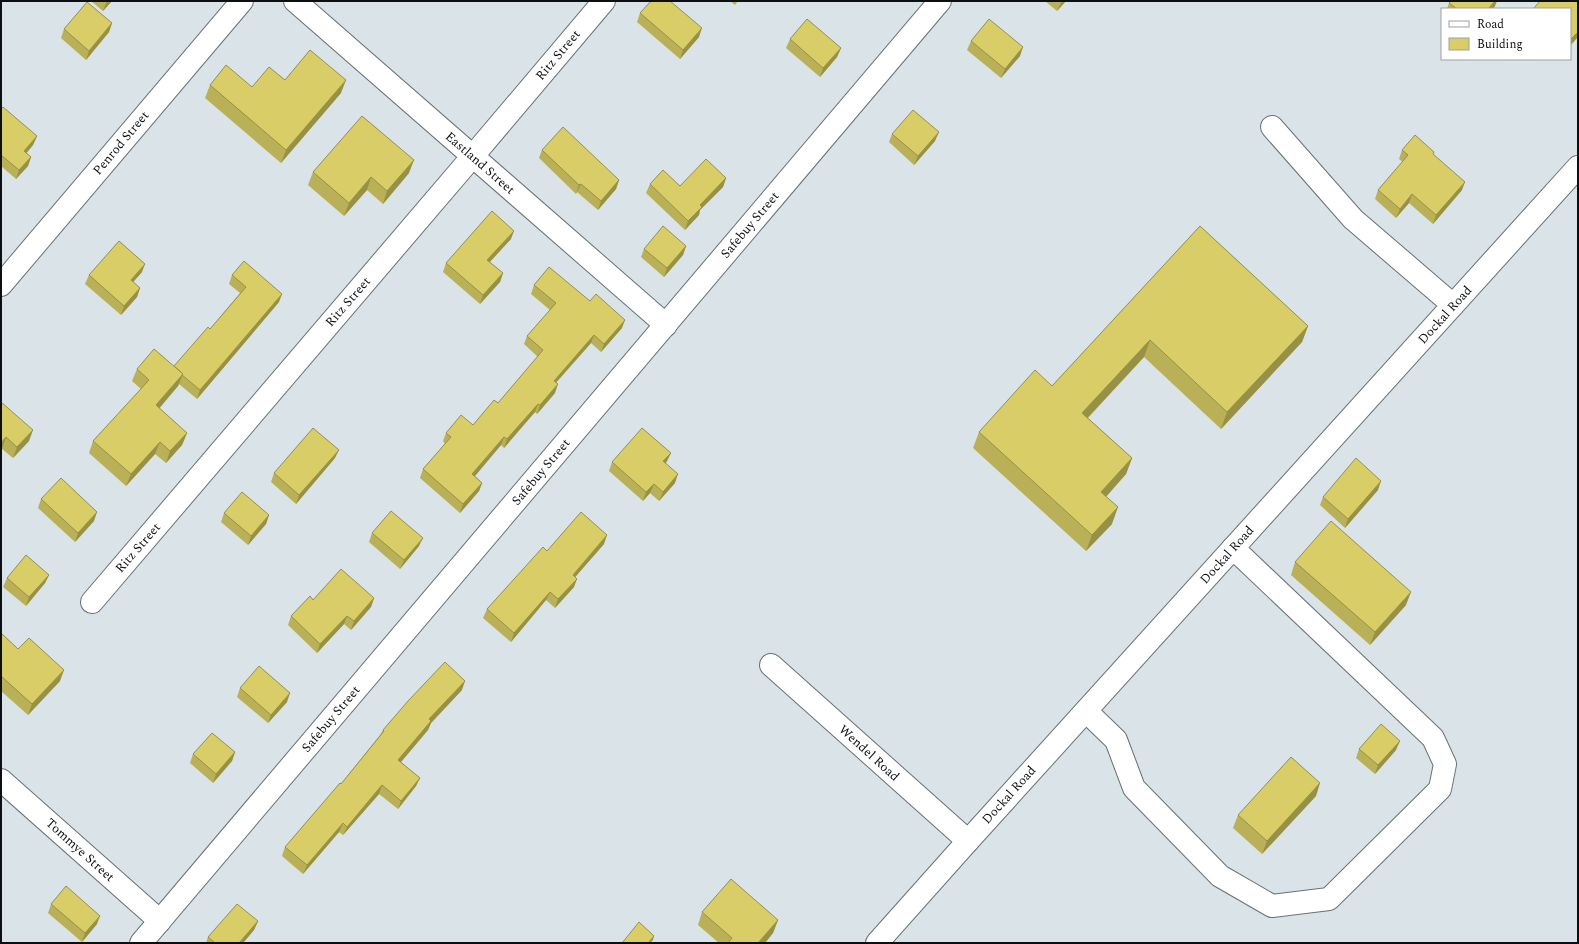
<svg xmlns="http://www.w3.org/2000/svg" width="1579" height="944" viewBox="0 0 1579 944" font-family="Spectral,serif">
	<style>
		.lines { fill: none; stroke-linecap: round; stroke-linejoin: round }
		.minor-casing { stroke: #697175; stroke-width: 24 }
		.minor { stroke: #fff; stroke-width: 22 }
		.wall { fill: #bab058 }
		.shaded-wall { fill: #979047 }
		.building { fill: #d8cd66; stroke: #979047 }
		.labels { text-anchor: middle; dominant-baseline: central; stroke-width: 3; stroke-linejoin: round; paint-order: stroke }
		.street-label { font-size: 13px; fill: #0c0f11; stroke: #fff }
	</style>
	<rect width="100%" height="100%" fill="#dae3e8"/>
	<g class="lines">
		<defs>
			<g id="minor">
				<path d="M295,1L666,325"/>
				<path d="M1272,127L1353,219L1453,305"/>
				<path d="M1,285L242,1"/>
				<path d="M92,602L472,157L604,1"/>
				<path d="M771,665L968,841"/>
				<path d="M1086,711L1116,740L1134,788L1220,876L1272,906L1329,899L1440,789L1445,764L1433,738L1233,548"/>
				<path d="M1,780L160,921"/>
				<path d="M141,943L940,1"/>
				<path d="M877,943L968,841L1578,167"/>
			</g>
		</defs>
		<use href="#minor" class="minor-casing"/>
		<use href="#minor" class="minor"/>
	</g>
	<g class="wall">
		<path d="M91,1H112L103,11Z"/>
		<path d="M730,1H738L735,5Z"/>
		<path d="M1045,1H1066L1057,11Z"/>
		<path d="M1449,3L1495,6L1493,9H1447Z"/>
		<path d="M640,13L699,37L680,59L637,22Z"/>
		<path d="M112,23L109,32L86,60L61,38L64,29Z"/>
		<path d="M790,39L841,48L837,57L820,77L786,48Z"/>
		<path d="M971,41L1020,56L1001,78L967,50Z"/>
		<path d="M210,85L252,87L341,93L281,163L205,98Z"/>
		<path d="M1,109L37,136L33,145L26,153L31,157L28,166L16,179L1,166Z"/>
		<path d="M892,134L935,141L914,165L889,142Z"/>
		<path d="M542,150L619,180L616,189L598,210L577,192L576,194L539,158Z"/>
		<path d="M1402,150L1434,155L1462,190L1433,224L1409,203L1396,218L1375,199L1378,190L1403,162L1399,159Z"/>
		<path d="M313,172L409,173L383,204L367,190L344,216L308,185Z"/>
		<path d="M726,178L723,187L700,210L699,215L685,230L646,193L650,184L680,186Z"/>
		<path d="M1200,226L1308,326L1302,342L1221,429L1144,357L1088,418L1132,458L1126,474L1106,497L1112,524L1086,551L973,448L979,432L1052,386Z"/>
		<path d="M511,239L490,262L503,273L500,282L480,304L443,272L446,263Z"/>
		<path d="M686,246L683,255L664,277L641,257L644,249Z"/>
		<path d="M142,272L133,282L140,288L137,297L121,315L85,284L89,275Z"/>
		<path d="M232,275L279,302L197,399L179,384L178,386L159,408L187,433L182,445L166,463L155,454L126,486L89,453L93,441L141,389L132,381L137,369L174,366L210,329L240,293L229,284Z"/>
		<path d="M534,285L622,328L601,352L591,343L556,383L555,393L537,414L535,412L504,448L501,445L475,476L482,483L479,491L460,513L420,478L423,469L445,444L443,441L446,433L473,425L498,403L538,357L524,344L527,336L550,310L531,294Z"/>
		<path d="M1,402L29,441L13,458L2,449Z"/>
		<path d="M671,453L666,463L675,483L659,501L650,493L643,501L609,471L612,462Z"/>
		<path d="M335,458L296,504L271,482L274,473Z"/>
		<path d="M1378,490L1345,528L1320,505L1323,497Z"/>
		<path d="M41,499L94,521L75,542L38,508Z"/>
		<path d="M224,513L269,515L266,524L248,545L221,522Z"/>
		<path d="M372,533L419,546L400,569L369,542Z"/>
		<path d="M604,544L575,577L574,587L555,608L546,600L511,642L483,618L487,609L547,551Z"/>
		<path d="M1295,562L1406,605L1370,645L1291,575Z"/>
		<path d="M49,575L45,583L26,606L3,587L7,578Z"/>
		<path d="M374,598L371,607L351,630L344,624L317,653L288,625L291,616L313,600Z"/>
		<path d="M1,633L18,649L60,681L28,715L1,691Z"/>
		<path d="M240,688L287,702L268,723L237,697Z"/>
		<path d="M462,690L431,723L428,730L401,762L420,778L416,786L398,809L379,794L343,835L339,832L303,874L282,856L285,847L341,784L380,735L383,730Z"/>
		<path d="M1359,749L1396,750L1375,774L1356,758Z"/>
		<path d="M235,752L232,761L213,783L190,763L193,754Z"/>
		<path d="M1316,796L1262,854L1233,828L1238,815Z"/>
		<path d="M51,904L97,924L82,942L48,913Z"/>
		<path d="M702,912L778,920L773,933L765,943H719L698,925Z"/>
		<path d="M258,921L254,930L243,943H206L208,937Z"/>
	</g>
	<g class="shaded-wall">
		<path d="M108,1H112L103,11L106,3Z"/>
		<path d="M1062,1H1066L1057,11Z"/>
		<path d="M1495,1H1497L1495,6L1493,9H1488Z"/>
		<path d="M112,23L109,32L86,60L89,51Z"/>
		<path d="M702,28L699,37L680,59L683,50Z"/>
		<path d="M1578,32V37L1570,46V40Z"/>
		<path d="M1023,47L1020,56L1001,78L1005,69Z"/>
		<path d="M841,48L837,57L820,77L823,68Z"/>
		<path d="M346,80L341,93L281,163L286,150Z"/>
		<path d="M939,132L935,141L914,165L918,156Z"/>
		<path d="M37,136L33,145L21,160L24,151Z"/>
		<path d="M31,157L28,166L16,179L19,170Z"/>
		<path d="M414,160L409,173L383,204L387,191Z"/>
		<path d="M371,177L367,190L344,216L349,203Z"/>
		<path d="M726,178L723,187L700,210L699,215L685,230L688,221L700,205Z"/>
		<path d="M619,180L616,189L598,210L601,201Z"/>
		<path d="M1465,182L1462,190L1433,224L1436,215Z"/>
		<path d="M581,184L576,194L579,185Z"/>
		<path d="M1412,194L1409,203L1396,218L1400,209Z"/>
		<path d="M514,231L511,239L484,268L487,260Z"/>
		<path d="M686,246L683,255L664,277L667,268Z"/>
		<path d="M145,264L142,272L127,289L131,280Z"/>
		<path d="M503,273L500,282L480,304L483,295Z"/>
		<path d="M140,288L137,297L121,315L124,306Z"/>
		<path d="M282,294L279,302L197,399L200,390Z"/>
		<path d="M625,320L622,328L601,352L604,344Z"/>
		<path d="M1308,326L1302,342L1221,429L1227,412Z"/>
		<path d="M594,335L591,343L550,389L554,381Z"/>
		<path d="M1150,340L1144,357L1076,430L1082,413Z"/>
		<path d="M183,374L178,386L152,417L156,405Z"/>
		<path d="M558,384L555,393L537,414L540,405Z"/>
		<path d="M538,404L535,412L504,448L507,439Z"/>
		<path d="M33,430L29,441L13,458L17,447Z"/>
		<path d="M187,433L182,445L166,463L170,451Z"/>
		<path d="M6,437L2,449L1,450V443Z"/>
		<path d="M504,437L501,445L469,483L472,474Z"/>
		<path d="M160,442L155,454L126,486L131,474Z"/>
		<path d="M339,450L335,458L296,504L299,495Z"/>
		<path d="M671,453L667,461L660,470L663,461Z"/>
		<path d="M1132,458L1126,474L1095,509L1101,492Z"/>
		<path d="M678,474L675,483L659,501L663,492Z"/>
		<path d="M1381,481L1378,490L1345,528L1348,519Z"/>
		<path d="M482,483L479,491L460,513L463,504Z"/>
		<path d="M654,484L650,493L643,501L646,492Z"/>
		<path d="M1118,507L1112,524L1086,551L1092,535Z"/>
		<path d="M97,512L94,521L75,542L78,533Z"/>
		<path d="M269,515L266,524L248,545L251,536Z"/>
		<path d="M607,535L604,544L570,583L573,575Z"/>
		<path d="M423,538L419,546L400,569L404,560Z"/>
		<path d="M49,575L45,583L26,606L29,597Z"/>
		<path d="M577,579L574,587L555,608L558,599Z"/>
		<path d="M550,592L546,600L511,642L514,633Z"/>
		<path d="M1411,592L1406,605L1370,645L1375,632Z"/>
		<path d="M374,598L371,607L351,630L354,621Z"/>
		<path d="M347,616L344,624L317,653L320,644Z"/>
		<path d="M64,670L60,681L28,715L32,704Z"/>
		<path d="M465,681L462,690L431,723L428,730L395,769L398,760L429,719Z"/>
		<path d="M290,693L287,702L268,723L271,715Z"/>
		<path d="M1400,741L1396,750L1375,774L1378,765Z"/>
		<path d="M235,752L232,761L213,783L216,774Z"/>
		<path d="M420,778L416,786L398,809L401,801Z"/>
		<path d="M1320,783L1316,796L1262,854L1267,841Z"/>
		<path d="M382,785L379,794L343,835L347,827Z"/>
		<path d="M343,823L339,832L303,874L307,865Z"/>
		<path d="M100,916L97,924L82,942L85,933Z"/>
		<path d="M778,920L773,933L765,943H758Z"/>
		<path d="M258,921L254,930L243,943H239Z"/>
		<path d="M654,936L653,940L650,943H648Z"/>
	</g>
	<g class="building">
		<path d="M651,1H670L702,28L683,50L640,13Z"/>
		<path d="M1451,1H1495L1488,9H1457L1449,3Z"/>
		<path d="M1540,1H1578V32L1570,40V9H1535L1534,8Z"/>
		<path d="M87,2L112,23L89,51L64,29Z"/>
		<path d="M807,19L841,48L823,68L790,39Z"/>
		<path d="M989,19L1023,47L1005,69L971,41Z"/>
		<path d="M310,50L346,80L286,150L210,85L226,65L252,87L269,67L285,80Z"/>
		<path d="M3,107L37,136L24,151L31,157L19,170L1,155V109Z"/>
		<path d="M913,110L939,132L918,156L892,134Z"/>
		<path d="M362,116L414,160L387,191L371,177L349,203L313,172Z"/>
		<path d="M563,127L619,180L601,201L581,184L579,185L542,150Z"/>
		<path d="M1415,135L1434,152L1433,154L1465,182L1436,215L1412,194L1400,209L1378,190L1408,155L1402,150Z"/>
		<path d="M706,159L726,178L700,205L702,207L688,221L650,184L663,170L680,186Z"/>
		<path d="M492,211L514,231L487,260L503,273L483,295L446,263Z"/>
		<path d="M663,226L686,246L667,268L644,249Z"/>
		<path d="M1200,226L1308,326L1227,412L1150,340L1082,413L1132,458L1101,492L1118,507L1092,535L979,432L1035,370L1052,386Z"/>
		<path d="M119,241L145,264L131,280L140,288L124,306L89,275Z"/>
		<path d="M244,261L282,294L200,390L182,375L183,374L174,366L208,327L210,329L246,287L232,275Z"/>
		<path d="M549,267L590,301L596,294L625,320L604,344L594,335L554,381L558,384L540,405L538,404L507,439L504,437L472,474L482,483L463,504L423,469L451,437L446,433L461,415L473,425L494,400L498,403L543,350L527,336L556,303L534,285Z"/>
		<path d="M154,349L183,374L156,405L187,433L170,451L160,442L131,474L93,441L149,380L137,369Z"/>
		<path d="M1,402L33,430L17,447L6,437L1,443Z"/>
		<path d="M313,428L339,450L299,495L274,473Z"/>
		<path d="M642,428L671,453L663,461L678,474L663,492L654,484L646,492L612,462Z"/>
		<path d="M1356,458L1381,481L1348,519L1323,497Z"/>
		<path d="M61,478L97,512L78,533L41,499Z"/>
		<path d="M242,492L269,515L251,536L224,513Z"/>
		<path d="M391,511L423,538L404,560L372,533Z"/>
		<path d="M581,512L607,535L573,575L577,579L558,599L550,592L514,633L487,609L543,547L547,551Z"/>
		<path d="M1331,521L1411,592L1375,632L1295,562Z"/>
		<path d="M26,555L49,575L29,597L7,578Z"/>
		<path d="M341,569L374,598L354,621L347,616L320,644L291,616L310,596L313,600Z"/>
		<path d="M1,633L18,649L29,638L64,670L32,704L1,676Z"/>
		<path d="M445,662L465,681L429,719L431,721L398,760L420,778L401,801L382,785L347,827L343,823L307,865L285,847L340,783L341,784L384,731L383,730L408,701Z"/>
		<path d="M259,666L290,693L271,715L240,688Z"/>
		<path d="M1381,724L1400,741L1378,765L1359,749Z"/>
		<path d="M212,733L235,752L216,774L193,754Z"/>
		<path d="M1291,757L1320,783L1267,841L1238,815Z"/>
		<path d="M731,879L778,920L758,943H728L732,938L702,912Z"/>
		<path d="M66,886L100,916L85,933L51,904Z"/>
		<path d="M237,904L258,921L239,943H215L208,937Z"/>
		<path d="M639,922L654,936L648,943H622Z"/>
	</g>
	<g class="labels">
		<g class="street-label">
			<text transform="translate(558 55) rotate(-50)">Ritz Street</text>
			<text transform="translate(121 143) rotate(-50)">Penrod Street</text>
			<text transform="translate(480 163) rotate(41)">Eastland Street</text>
			<text transform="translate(750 225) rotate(-50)">Safebuy Street</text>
			<text transform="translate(348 302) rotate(-49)">Ritz Street</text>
			<text transform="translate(1445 315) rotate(-48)">Dockal Road</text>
			<text transform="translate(541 472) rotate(-50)">Safebuy Street</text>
			<text transform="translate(138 548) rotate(-49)">Ritz Street</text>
			<text transform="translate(1227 555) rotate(-48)">Dockal Road</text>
			<text transform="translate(331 719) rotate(-50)">Safebuy Street</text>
			<text transform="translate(869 753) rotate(42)">Wendel Road</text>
			<text transform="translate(1009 795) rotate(-48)">Dockal Road</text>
			<text transform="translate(80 850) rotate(42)">Tommye Street</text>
		</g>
	</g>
	<rect width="1579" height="944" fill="none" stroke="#0c0f11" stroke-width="4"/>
	<rect x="1441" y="8" width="130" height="52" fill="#ffffff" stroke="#9e9fa0"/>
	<rect x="1449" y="21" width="20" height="6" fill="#ffffff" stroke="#9e9fa0"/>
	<text x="1477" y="28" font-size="12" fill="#0c0f11">Road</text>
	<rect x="1449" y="38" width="20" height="12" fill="#d8cd66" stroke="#9e9fa0"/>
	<text x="1477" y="48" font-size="12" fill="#0c0f11">Building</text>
</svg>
